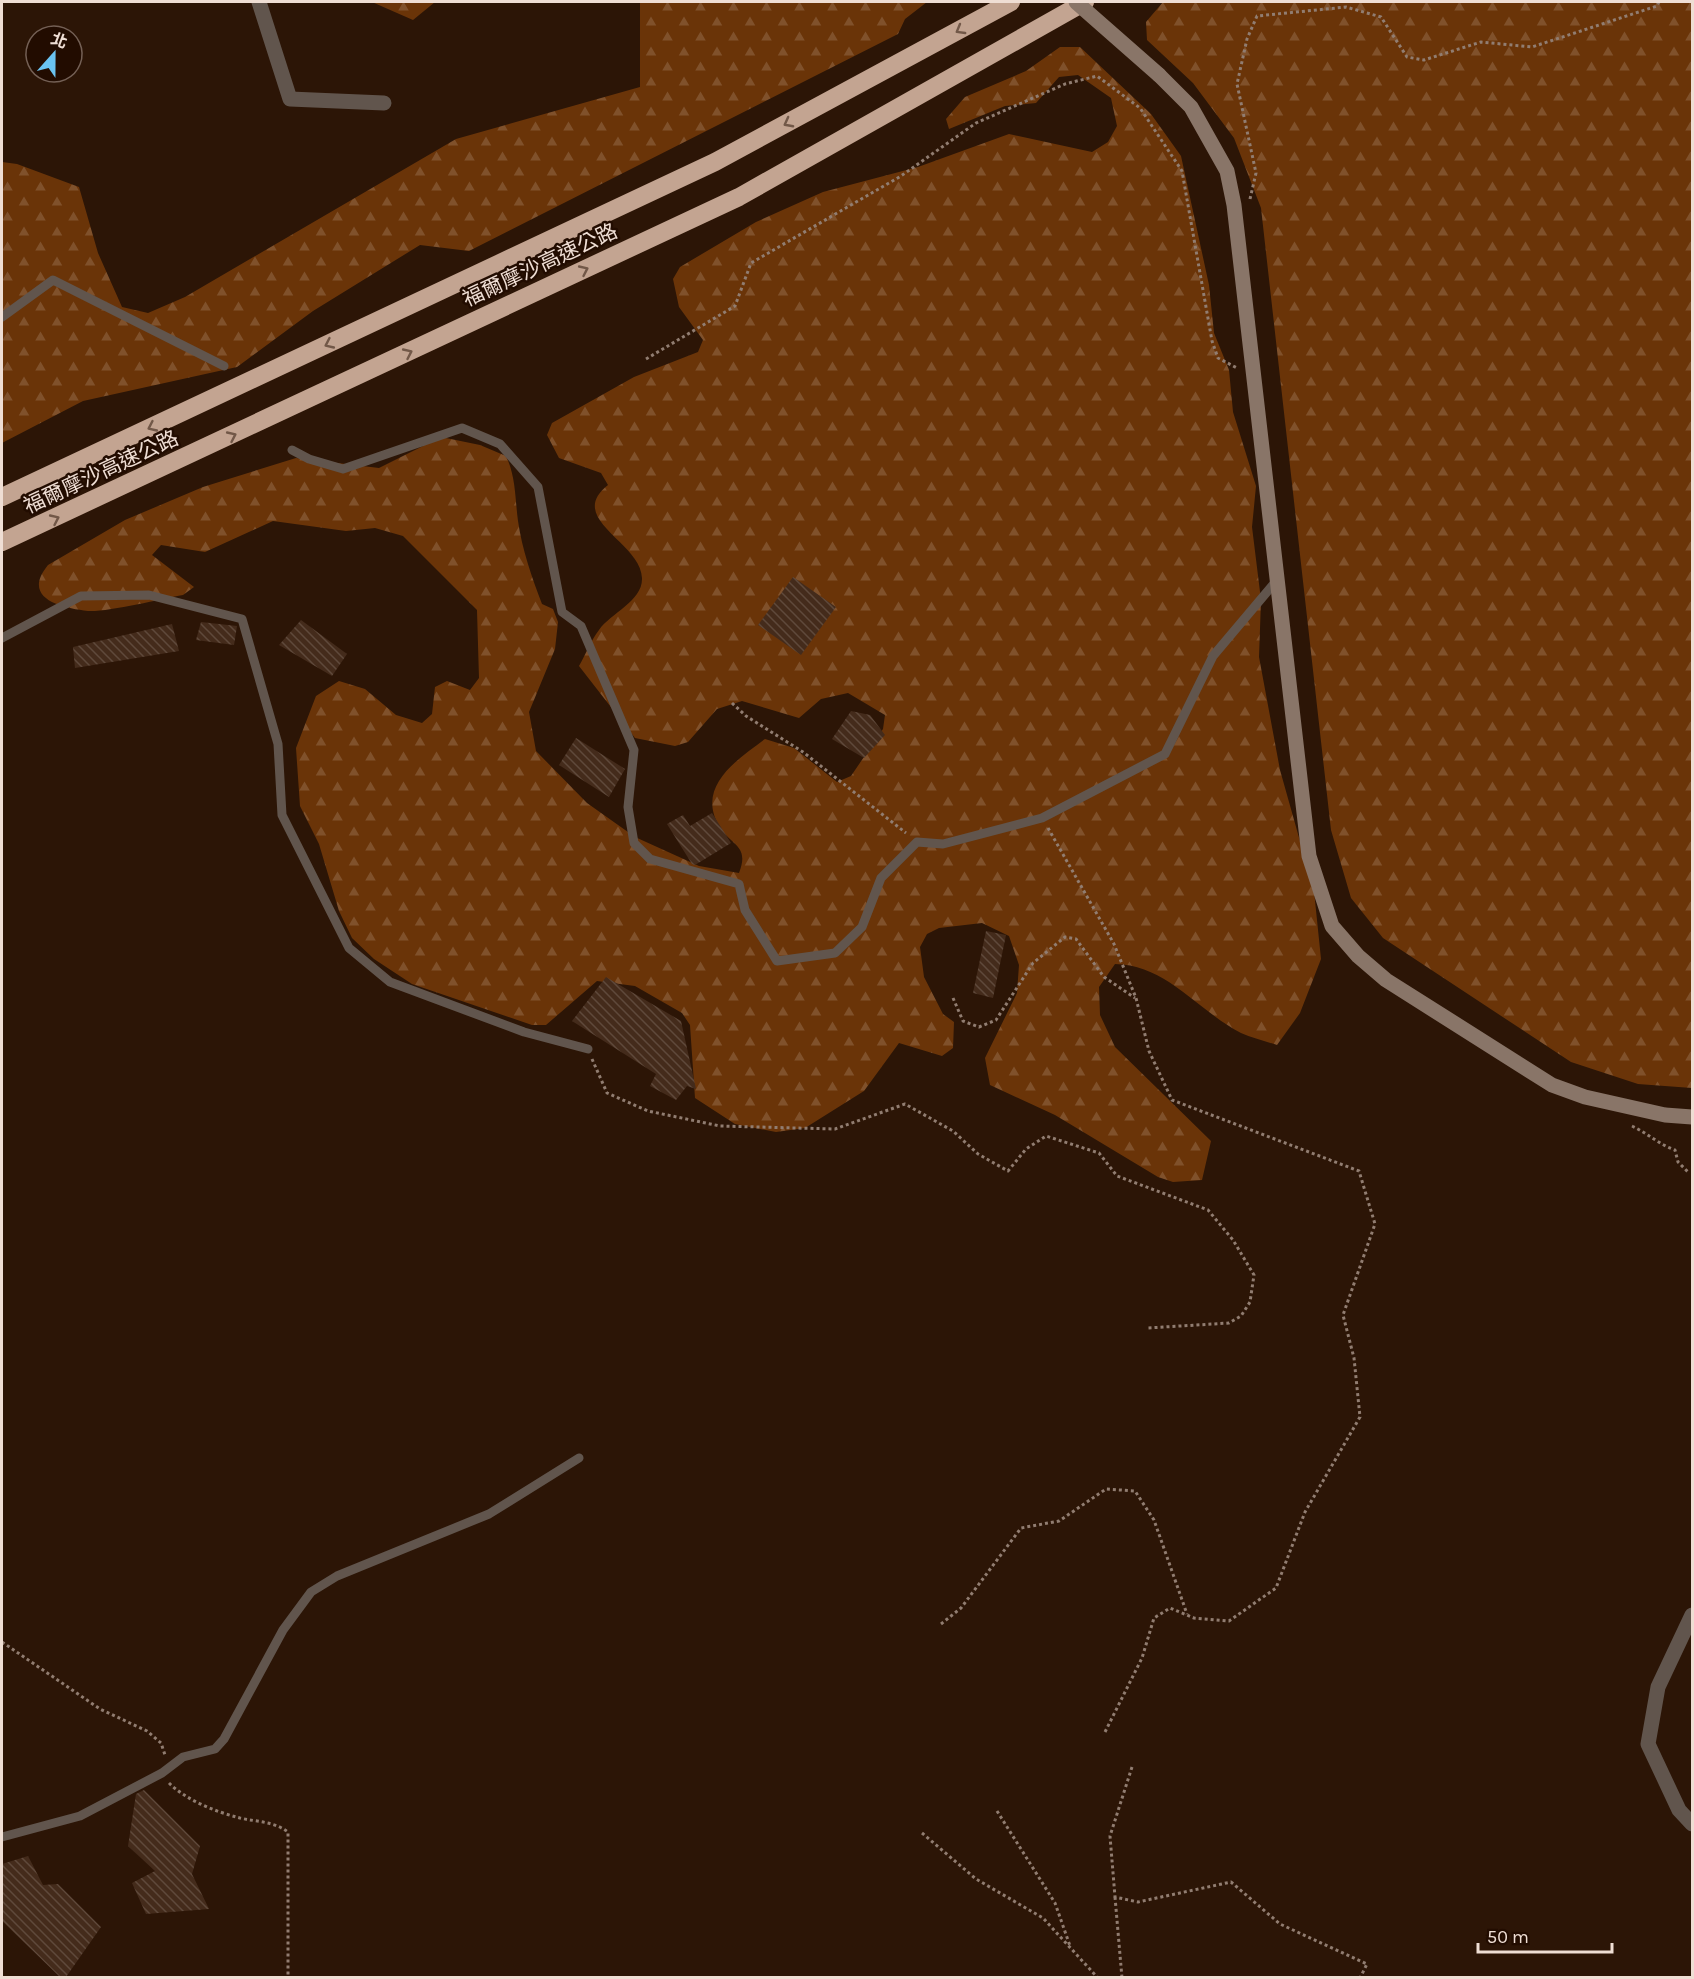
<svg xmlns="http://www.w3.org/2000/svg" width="1694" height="1979" viewBox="0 0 1694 1979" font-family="Karla,'Noto Sans TC',sans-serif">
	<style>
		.forest { fill: url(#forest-firs) }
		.building { fill: url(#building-back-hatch) }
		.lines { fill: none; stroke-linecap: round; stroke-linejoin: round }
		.path { stroke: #917d71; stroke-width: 3; stroke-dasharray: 3 3; stroke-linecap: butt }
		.lane { stroke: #61554d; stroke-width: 9 }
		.street { stroke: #61554d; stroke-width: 15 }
		.secondary { stroke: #897568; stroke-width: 15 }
		.highway { stroke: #c3a491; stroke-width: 18 }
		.secondary-bridge { stroke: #897568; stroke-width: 15 }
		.oneway { stroke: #725848 }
		.labels { text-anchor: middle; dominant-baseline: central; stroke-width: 5; stroke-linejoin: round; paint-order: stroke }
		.street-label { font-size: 21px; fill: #efded4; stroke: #220c00 }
	</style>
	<defs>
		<pattern id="forest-firs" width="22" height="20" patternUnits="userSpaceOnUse" patternTransform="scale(1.5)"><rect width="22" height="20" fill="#6a3408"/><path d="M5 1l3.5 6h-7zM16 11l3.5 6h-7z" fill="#80512b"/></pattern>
		<pattern id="building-back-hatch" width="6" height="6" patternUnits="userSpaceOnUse" patternTransform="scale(1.5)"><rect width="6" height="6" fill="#442b1b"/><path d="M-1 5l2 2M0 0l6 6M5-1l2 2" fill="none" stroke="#5f493b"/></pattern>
	</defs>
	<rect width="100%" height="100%" fill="#2c1506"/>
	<g class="forest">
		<path d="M372,2H435L413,20Z"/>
		<path d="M640,2H927L905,19L898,34L469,251L420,245L313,311L237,367L83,401L2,443V162L17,164L79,187L98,253L122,307L148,313L185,297L456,139L640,87Z"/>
		<path d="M1163,2H1692V1088L1638,1084L1571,1062L1383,938L1351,898L1331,830L1261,208L1234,138L1193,83L1147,40L1146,22Z"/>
		<path d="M1060,47H1080L1151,114L1181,156L1209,285L1214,333L1229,370L1233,412L1256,486L1252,527L1261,600L1259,657L1280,770L1314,891L1321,959L1300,1013L1277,1045C1265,1041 1252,1038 1241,1033C1198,1011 1167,965 1115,964L1099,987L1100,1015L1115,1047L1211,1141L1202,1180L1173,1182L1158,1177L1055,1115L990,1085L985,1058L1017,993L1019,965L1009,936L982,923L939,928L927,934L920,947L924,977L943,1014L954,1022L953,1048L942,1056L899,1043L864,1091L805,1128L776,1132L735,1124L695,1098L690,1025L682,1013L635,986L597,981L546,1025H532L412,984L374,959L352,938L339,911L319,844L300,806L296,748L316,696L339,681L365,689L396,715L422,723L432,714L435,687L447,681L470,690L479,678L477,610L403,536L375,528L346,531L273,521L205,552L161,545L152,555L194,587L183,595C160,599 109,612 88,611C60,608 21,598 48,565L125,520L203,487L296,458L379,468L441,437L480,445L506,456C516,477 515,499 518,521C522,549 532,578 542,604L553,609L558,622L555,649L529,712L536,751L587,803L635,837L699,866L739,873C750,845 731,846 719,826C696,786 737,760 765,739L794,748L837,782L851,776L883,729L885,715L848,693L821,699L799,718L742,701L717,709L688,742L675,746L635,738L579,666C586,654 591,640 599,630C611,613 643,601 642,578C641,542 565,519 608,485L601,473L559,458L547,435L552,423L634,377L698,352L703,340L679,307L673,279L680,267L756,222L823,192L918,167L1009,134L1092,152L1108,142L1117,126L1111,98L1078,75L1059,77L1036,103L1005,106L949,129L946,119L965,97L1026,71Z"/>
	</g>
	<g class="building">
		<path d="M793,577L836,607L801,655L758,625Z"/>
		<path d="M301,620L347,654L332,676L279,645Z"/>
		<path d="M201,622L237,626L234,645L196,640Z"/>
		<path d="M172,624L179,651L75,668L73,647Z"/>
		<path d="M851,711L870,715L885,735L864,758L832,739Z"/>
		<path d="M576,738L625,769L609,797L559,765Z"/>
		<path d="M712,813L731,843L695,865L692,864L667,824L683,815L690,826Z"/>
		<path d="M986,931L1006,935L993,998L973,993Z"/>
		<path d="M606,977L681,1021L696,1089L687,1086L676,1100L650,1086L656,1074L572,1021Z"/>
		<path d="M144,1790L200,1846L192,1874L209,1909L146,1914L132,1883L155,1871L128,1846L136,1794Z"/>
		<path d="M28,1856L43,1885L58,1884L101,1927L66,1977H60L2,1921V1864Z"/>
	</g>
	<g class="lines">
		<g class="path">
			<path d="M1250,199L1256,173L1237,84L1247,39L1257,16L1346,7L1381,17L1407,57L1424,60L1481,42L1532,47L1657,6L1659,2"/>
			<path d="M646,359L735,306L751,263L901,176L976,123L1065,84L1097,76L1140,108L1182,171L1212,341L1218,358L1237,368"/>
			<path d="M732,703L746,716L803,752L906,833"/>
			<path d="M1048,828L1114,944L1136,998L1149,1051L1172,1100L1359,1171L1375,1224L1343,1315L1354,1358L1360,1417L1305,1512L1276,1588L1229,1621L1194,1618L1170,1608L1154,1618L1142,1658L1105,1732"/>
			<path d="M953,998L963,1021L979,1027L996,1020L1033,963L1065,937L1076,939L1104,977L1135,998"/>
			<path d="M592,1059L607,1093L648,1111L720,1126L835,1129L905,1104L953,1131L978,1154L1008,1171L1026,1149L1046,1136L1099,1153L1117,1176L1208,1210L1233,1240L1254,1275L1250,1302L1241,1316L1229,1323L1148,1328"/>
			<path d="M1632,1126C1647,1133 1660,1145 1675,1150L1678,1162L1688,1172"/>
			<path d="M941,1624L961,1608L1021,1528L1059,1521L1106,1489L1135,1491L1154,1520L1187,1614"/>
			<path d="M2,1642L100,1709L147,1731L161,1743L165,1755"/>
			<path d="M1132,1767L1110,1836L1115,1897L1138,1902L1231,1882L1280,1924L1367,1964L1360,1978"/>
			<path d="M169,1783C186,1800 216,1812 240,1818C257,1822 273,1821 288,1832V1978"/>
			<path d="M997,1811L1055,1903L1070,1946"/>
			<path d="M922,1833L976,1879L1043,1918L1098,1978"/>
			<path d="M1115,1897L1122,1978"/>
		</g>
		<g class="lane">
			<path d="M2,317L53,280L224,366"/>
			<path d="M292,450L309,459L343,469L462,428L500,444L538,487L562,612L581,626L634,750L628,807L634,843L650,859L739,884L745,910L777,961L835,953L862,927L881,878L917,842L943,844L1042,818L1165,754L1213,656L1277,580"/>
			<path d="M2,638L81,596L149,595L242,619L278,744L282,815L349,948L390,982L524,1032L588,1049"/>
			<path d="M2,1837L80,1816L162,1773L183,1757L215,1749L224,1739L283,1630L311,1592L337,1576L489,1514L579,1458"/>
		</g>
		<g class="street">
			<path d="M259,2L290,99L384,103"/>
			<path d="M1692,1615L1658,1687L1648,1744L1679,1810L1692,1824"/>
		</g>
		<path class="secondary" d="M1159,75L1191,107L1227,171L1234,205L1309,856L1332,926L1358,956L1386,980L1552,1085L1585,1097L1665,1115L1692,1117"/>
		<g class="highway">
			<path d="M2,497L715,162L1011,2"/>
			<path d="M2,542L739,197L1085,2"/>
		</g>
		<path class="secondary-bridge" d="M1076,2L1159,75"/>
	</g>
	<defs><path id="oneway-chevron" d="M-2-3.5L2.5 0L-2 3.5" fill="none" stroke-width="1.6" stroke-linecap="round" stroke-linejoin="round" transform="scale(1.5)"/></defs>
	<g class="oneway">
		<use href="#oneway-chevron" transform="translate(960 30) rotate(150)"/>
		<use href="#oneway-chevron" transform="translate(788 123) rotate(152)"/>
		<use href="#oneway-chevron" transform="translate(584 270) rotate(-25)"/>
		<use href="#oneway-chevron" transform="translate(329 344) rotate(155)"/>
		<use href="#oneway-chevron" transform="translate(408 353) rotate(-25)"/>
		<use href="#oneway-chevron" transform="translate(152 427) rotate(155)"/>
		<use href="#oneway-chevron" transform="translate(232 436) rotate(-25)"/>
		<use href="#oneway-chevron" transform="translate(55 519) rotate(-25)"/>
	</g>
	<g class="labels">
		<g class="street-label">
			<text transform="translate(540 265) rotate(-25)">福爾摩沙高速公路</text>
			<text transform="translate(101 472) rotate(-25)">福爾摩沙高速公路</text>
		</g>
	</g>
	<rect width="1694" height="1979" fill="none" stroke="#efded4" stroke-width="6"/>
	<g transform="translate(54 54) rotate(21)"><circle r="28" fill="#220c00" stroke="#746055" stroke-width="1.5"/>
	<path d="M0-4.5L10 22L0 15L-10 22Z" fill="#6ac3f1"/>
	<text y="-9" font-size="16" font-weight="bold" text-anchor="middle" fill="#efded4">北</text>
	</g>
	<path d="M1478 1943v9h134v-9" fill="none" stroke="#efded4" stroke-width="3"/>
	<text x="1487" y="1943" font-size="18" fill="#efded4" stroke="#220c00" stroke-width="4.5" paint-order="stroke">50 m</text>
</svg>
